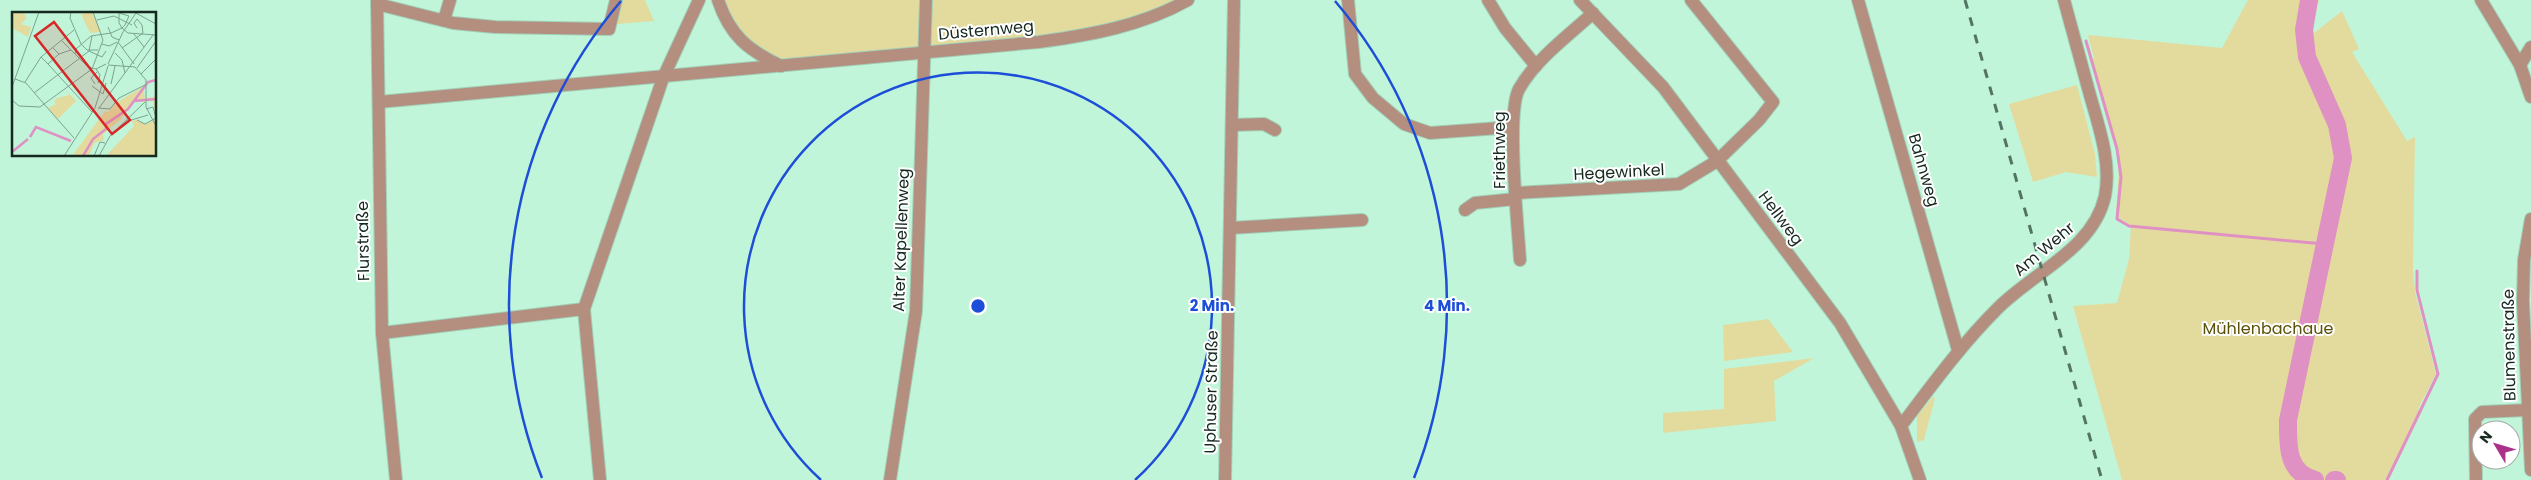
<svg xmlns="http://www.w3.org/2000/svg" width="2531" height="480" viewBox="0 0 2531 480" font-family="Poppins,sans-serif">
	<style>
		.green { fill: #e3db9e }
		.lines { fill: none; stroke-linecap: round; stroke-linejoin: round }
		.stream { stroke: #e091c3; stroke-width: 3 }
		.river { stroke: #e091c3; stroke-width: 18 }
		.minor-casing { stroke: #a2d0b8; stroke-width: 14 }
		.minor { stroke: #b48e7f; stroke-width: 12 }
		.rail { stroke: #547463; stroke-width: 3; stroke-dasharray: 9 9; stroke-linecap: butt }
		.ring { fill: none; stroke: #1d4ed8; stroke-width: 2.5 }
		.labels { text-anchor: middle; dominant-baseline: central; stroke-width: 4; stroke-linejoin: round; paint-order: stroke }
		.street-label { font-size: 16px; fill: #15291f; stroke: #fff }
		.park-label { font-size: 16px; fill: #595107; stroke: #fff }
		.inset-river { fill: none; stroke: #e091c3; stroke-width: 2.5 }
		.inset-road { fill: none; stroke: #7ca38f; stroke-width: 1 }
		.view { fill: #d62828; fill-opacity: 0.15; stroke: #d62828; stroke-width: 2.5 }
		.inset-edge { fill: none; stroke: #15291f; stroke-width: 2.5 }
		.centre { fill: #1d4ed8; stroke: #fff; stroke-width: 2.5 }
		.ring-label { font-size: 15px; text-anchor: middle; font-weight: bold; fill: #1d4ed8; stroke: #fff; stroke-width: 4; stroke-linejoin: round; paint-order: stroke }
	</style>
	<rect width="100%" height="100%" fill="#c1f5da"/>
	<g class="green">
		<path d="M623,0H645L654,21L617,24Z"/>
		<path d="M723,0H922L921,42L916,49L792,60C751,53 740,35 723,0Z"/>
		<path d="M931,0H1179C1108,39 1014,39 936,46L930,42Z"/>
		<path d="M2248,0H2319L2313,25L2314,33L2342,11L2359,49L2352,52L2407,141L2415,137L2413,270L2415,292L2436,374L2418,409L2422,411L2387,480H2122L2073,306L2117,303L2129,259L2131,225L2119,218L2116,213L2119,167L2117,147L2092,62L2094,58L2088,35L2222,48Z"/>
		<path d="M2077,85L2095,154L2097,177L2066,172L2033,182L2009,104Z"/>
		<path d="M1768,319L1793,352L1724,361L1723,325Z"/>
		<path d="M1814,358L1774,381L1776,421L1663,433V413L1724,409V369Z"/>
		<path d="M1933,397L1935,398L1924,440L1917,442V416Z"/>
	</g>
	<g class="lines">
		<g class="stream">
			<path d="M2086,41L2117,149L2121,177L2117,219L2129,226L2324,244"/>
			<path d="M2387,480L2438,374L2417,290V271"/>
		</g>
		<g class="river">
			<path d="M2309,0L2304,30L2307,57L2337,125L2343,158L2288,420C2288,445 2286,472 2315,480"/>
			<path d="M2334,480H2337"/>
		</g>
		<defs>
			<g id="minor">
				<path d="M377,0L382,333L396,480"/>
				<path d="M718,0C730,36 748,50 781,66"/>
				<path d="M1348,0L1355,74L1373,98L1404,124L1430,133L1513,127"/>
				<path d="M1488,0L1505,28L1536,66"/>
				<path d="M1580,0L1663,87L1840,323L1901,426L1920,480"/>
				<path d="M1858,0L1958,350"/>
				<path d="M2481,0L2520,65L2531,97"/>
				<path d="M377,4L453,23L495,27L609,29L616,0"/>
				<path d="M444,20L450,0"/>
				<path d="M2520,65L2531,47"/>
				<path d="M379,102L1039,42C1090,35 1142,26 1188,0"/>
				<path d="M1232,125L1264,124L1275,130"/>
				<path d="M1515,193L1679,184L1717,161L1759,120L1773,102L1691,0"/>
				<path d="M1465,210L1475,203L1515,199"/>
				<path d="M2531,219L2524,260L2523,301L2531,470"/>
				<path d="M1230,228L1362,220"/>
				<path d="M1520,260C1518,228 1506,112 1519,89C1535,60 1568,36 1593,13"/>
				<path d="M584,309L600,480"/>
				<path d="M382,333L584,309L663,78L699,0"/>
				<path d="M1901,426C1932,385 1961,345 1997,309C2033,272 2093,250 2105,196C2112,160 2097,122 2088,88C2080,59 2072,29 2064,0"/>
				<path d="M890,480L916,311L926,0"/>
				<path d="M1225,480L1234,0"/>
				<path d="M2476,480L2475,419L2482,412L2527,410"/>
			</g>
		</defs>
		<use href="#minor" class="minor-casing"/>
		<use href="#minor" class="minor"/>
		<path class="rail" d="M1965,0L2102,480"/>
	</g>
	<g class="ring">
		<path d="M821 480A234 234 0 1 1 1135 480"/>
		<path d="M542 478A469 469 0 0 1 621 1M1335 1A469 469 0 0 1 1414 478"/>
	</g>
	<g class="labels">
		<g class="street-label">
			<text transform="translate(986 30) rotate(-5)">Düsternweg</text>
			<text transform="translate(1499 150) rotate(-90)">Friethweg</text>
			<text transform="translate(1924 170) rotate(74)">Bahnweg</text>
			<text transform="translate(1619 172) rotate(-3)">Hegewinkel</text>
			<text transform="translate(1781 218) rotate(53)">Hellweg</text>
			<text transform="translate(901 240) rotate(-88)">Alter Kapellenweg</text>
			<text transform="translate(363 241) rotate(-91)">Flurstraße</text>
			<text transform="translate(2044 249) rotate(-40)">Am Wehr</text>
			<text transform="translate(2509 345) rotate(-91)">Blumenstraße</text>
			<text transform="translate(1211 392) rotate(-89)">Uphuser Straße</text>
		</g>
		<g class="park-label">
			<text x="2268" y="328">Mühlenbachaue</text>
		</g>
	</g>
	<g transform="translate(12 12)">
		<rect width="144" height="144" fill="#c1f5da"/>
		<path d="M0,0H11L15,6L9,12L19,15L16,25L0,16ZM80,0L89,20L78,21L74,13L69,2ZM131,75L133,87L144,84V102L141,89L120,90L109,107L91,122L92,128L82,131L77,144H60L93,99L96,100L103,92L109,97L105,90ZM54,78L64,89L46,107L36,96L44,92L42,89L45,86L57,83ZM124,108L133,112L144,108V114L140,112L144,115V144H94L122,114L120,109Z" fill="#e3db9e"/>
		<path class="inset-river" d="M122,89L144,87M18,125L24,115L59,129M0,140L16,127M71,144L81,127L94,117V112L116,97L136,70L144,68"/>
		<path class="inset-road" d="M59,0L58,6L69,32L75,38H86M122,0L144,12M85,8L102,4L120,13M96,15L100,25L107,28M125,16L122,11L125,7L130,13L131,21M122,22L132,35M80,24L77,39L90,45L94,39M49,28L76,55L84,57L94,52M106,30L122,52M90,32L97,34L105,30M40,35L47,42L59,38M110,36L131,21M103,41L110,48L113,61M63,42L64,37L79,24L99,21L110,16L113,13L117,4L107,1V11L110,16L116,21L144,23M29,45L36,52L47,42M36,52L80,100M96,52L111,20L124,1M96,53L123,55L134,68M125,56L144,29M84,57L88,63L86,71M129,62L144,47M3,67L14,71L32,92M134,68V95L144,114M13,70L29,45L62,18M83,72L79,66L85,60M99,72L103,54M80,74L91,82L94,71M0,75L27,0M22,81L77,39M0,88L7,94L28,95L80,57L91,28L81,0M32,92L62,126M86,96L98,97L107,86L133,73M87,96L141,23M125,108L133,112L144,106L141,95L134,97M116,109L136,103M52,144L83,96L96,54M82,144L88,130L93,131M87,144L98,124L133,90"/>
		<path class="view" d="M42,10L118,108L100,122L23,24Z"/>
		<rect width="144" height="144" class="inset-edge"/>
	</g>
	<circle cx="978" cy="306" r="8" class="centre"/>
	<g class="ring-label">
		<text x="1212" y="311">2 Min.</text>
		<text x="1447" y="311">4 Min.</text>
	</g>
	<g transform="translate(2496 445) rotate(308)"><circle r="24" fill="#ffffff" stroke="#a1a9a5"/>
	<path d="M0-4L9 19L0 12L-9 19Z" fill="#ab3288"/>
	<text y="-8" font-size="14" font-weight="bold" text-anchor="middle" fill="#15291f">N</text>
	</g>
</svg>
